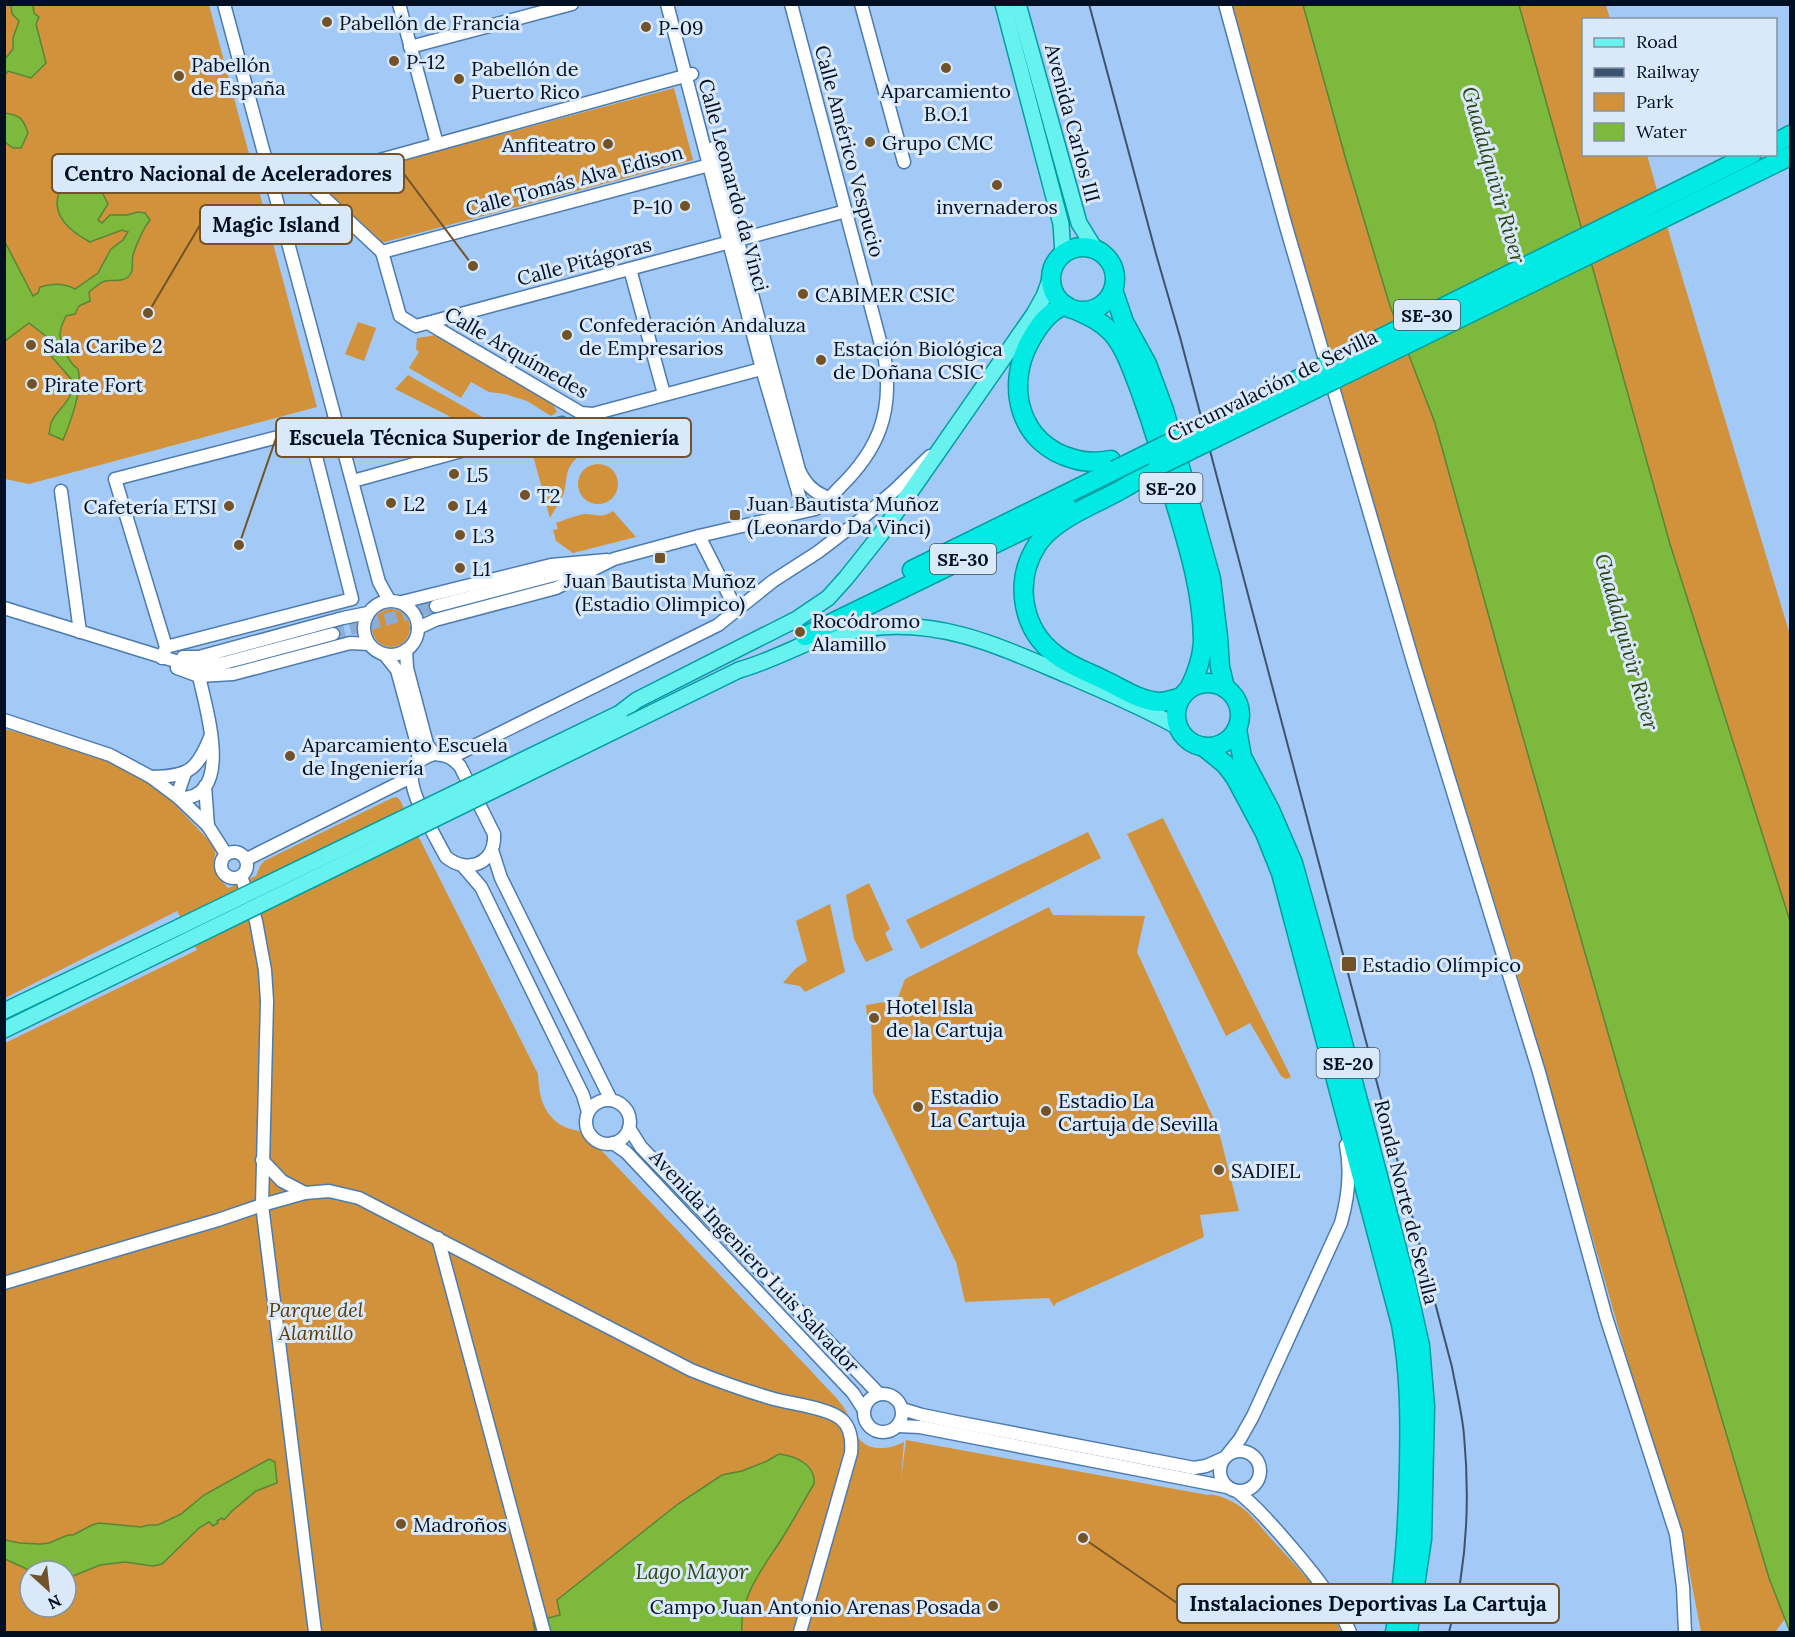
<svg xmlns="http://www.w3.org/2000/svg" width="1795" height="1637" viewBox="0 0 1795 1637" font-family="Lora,serif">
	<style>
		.green { fill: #d2923b; fill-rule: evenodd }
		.water { fill: #7db93d; stroke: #588635; stroke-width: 1.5 }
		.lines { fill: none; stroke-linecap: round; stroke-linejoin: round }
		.minor-tunnel { stroke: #8baed6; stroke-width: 12; stroke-dasharray: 12 6; stroke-linecap: butt }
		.minor-casing { stroke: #4d7bad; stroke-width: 15 }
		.major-casing { stroke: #029da0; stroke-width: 18 }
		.highway-casing { stroke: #029da0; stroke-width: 21 }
		.minor { stroke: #fff; stroke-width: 12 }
		.major { stroke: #68f2ef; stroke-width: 15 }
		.highway { stroke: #03eae4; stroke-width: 18 }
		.rail { stroke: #3c536f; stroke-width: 2 }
		.major-bridge-casing { stroke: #029da0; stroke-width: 18; stroke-linecap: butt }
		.highway-bridge-casing { stroke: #029da0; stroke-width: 21; stroke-linecap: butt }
		.major-bridge { stroke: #68f2ef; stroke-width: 15 }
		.highway-bridge { stroke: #03eae4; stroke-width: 18 }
		.poi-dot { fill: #725228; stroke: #dae9f9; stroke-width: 2 }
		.labels { text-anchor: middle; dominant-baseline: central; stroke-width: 6; stroke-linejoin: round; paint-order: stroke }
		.shield { fill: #dae9f9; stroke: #425062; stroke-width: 1.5 }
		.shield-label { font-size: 18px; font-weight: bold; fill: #010f22 }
		.poi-label { font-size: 20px; fill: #010f22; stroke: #dae9f9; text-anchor: start }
		.street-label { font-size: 20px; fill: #010f22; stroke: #dae9f9 }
		.park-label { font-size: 20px; font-style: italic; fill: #5c3a05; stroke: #dae9f9 }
		.water-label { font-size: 21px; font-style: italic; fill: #2c4414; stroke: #dae9f9 }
		.leader { fill: none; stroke: #725228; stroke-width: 2 }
		.callout-dot { fill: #725228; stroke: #dae9f9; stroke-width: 2 }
		.callout { fill: #dae9f9; stroke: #725228; stroke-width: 2 }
		.callout-label { font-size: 21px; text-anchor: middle; font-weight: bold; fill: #010f22 }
	</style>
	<rect width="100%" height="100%" fill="#a3caf6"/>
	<g class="green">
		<path d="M5,5H209L317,407L29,484L5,479Z"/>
		<path d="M1225,5H1305L1390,306L1435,423L1769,1578L1785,1619L1775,1632H1701L1681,1529L1634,1383L1525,1000L1321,345Z"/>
		<path d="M1519,5H1606L1610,19L1584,20V154L1647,155L1674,250L1790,635V921L1670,544Z"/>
		<path d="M674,88L693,160L381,243L319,183Z"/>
		<path d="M358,322L376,328L364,361L345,354Z"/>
		<path d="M437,335L553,404L557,412L551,416L527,401L505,394L489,392L471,382L461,398L409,368L419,352L416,349L417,338Z"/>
		<path d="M408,375L500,427L475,434L447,415L395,389Z"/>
		<path d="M550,438L579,456C563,471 569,474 564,492C562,500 554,510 550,518L531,448L540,445L539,441Z"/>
		<circle cx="598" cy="484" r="20"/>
		<path d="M613,511L636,537L573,553L556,541L553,530L558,529L556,523C565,520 576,515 585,514C597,514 601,519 613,511Z"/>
		<circle cx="391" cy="628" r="19"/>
		<path d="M5,729L79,749L134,771L167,796L216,848C212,871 213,871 228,888L256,876L260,866L264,861L392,798L397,797L400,800L538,1074C539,1094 542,1113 561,1125C567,1129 576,1130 584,1132L812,1372C822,1384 838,1397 846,1411C850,1418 851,1426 855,1433C865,1452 887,1451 904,1442L901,1479L906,1440L1208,1495C1219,1493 1238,1504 1246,1511C1256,1520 1265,1532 1274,1542C1299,1569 1328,1598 1341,1632H5V1043L197,950L177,911L5,998ZM30,1571H66V1607H30Z"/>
		<path d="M1163,818L1291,1077L1286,1079L1281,1076L1250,1023L1226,1036L1127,834Z"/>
		<path d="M1088,832L1101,858L921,949L906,920Z"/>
		<path d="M869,883L890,929L885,933L893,950L866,962L854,939L846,895Z"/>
		<path d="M830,904L845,972L805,992L800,986L783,983L795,969L807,961L796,921Z"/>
		<path d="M1049,907L1053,915L1145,916L1137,952L1218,1128L1239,1211L1200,1215L1204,1237L1056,1303L1054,1307L1049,1298L965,1302L956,1262L873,1093L871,1018L867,1017L866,1005L897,1000L905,979Z"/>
	</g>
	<g class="water">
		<path d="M11,5H33L34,13L39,17L36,24L46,63L31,78L8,71L5,75V59L13,49V38L19,21L12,14Z"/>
		<path d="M1303,5H1519L1670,544L1790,921V1632L1769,1578L1627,1099L1510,692L1435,423L1390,306L1346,160Z"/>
		<path d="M4,113C20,115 23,118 28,133L21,148H13L5,142Z"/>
		<path d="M65,181L73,189H97L102,192L108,204L98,220L102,223L110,215H127L138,212L145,213L150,220C142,230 137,243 133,255C131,263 135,271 128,277C121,283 112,279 105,281C99,283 93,289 89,292L90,301L79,306L75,314L66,316C63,322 60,328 60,335C61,346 69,363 78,369C83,389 71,421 63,440L49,434C50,429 50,423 53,419C61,406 77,396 71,379L46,350L47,337L29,323L5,341V242L33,296L38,293L40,287C53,283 64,283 75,289L98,273L111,249L123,240L128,232L122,230L90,242C64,228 46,209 65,181Z"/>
		<path d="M779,1454C795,1456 816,1464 814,1484C803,1502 793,1521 781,1540C763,1568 739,1597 742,1632H533L535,1631L533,1622L560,1615L557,1600L678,1504L722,1475L742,1471L767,1461Z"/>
		<path d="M269,1459L275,1462L277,1483L256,1491L232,1511L224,1520L222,1518L217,1521L218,1523L213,1526L209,1522L199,1528L162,1564L153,1566L125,1562L100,1565L66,1579V1571H31L5,1559V1540L20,1543L40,1544L49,1543L68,1535H73L92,1525L99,1523L141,1527L149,1525H158L181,1514L204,1495Z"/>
	</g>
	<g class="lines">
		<path class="minor-tunnel" d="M333,634L436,606"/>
		<defs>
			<g id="minor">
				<path d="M224,4L379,582L389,600"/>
				<path d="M399,4L437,144"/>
				<path d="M667,4L762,369L801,502L815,509"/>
				<path d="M861,4L904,162"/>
				<path d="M1225,4L1285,223L1414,665L1539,1072L1606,1317L1676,1534L1683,1587L1685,1632"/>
				<path d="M410,47L572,4"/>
				<path d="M713,148L799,470C804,482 812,491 824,496L826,502"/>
				<path d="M369,163L692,74"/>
				<path d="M305,180L382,252"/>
				<path d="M273,189L353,167"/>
				<path d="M382,252L400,316L416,326L846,211"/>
				<path d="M382,252L717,163"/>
				<path d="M630,269L664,394"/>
				<path d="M428,323L581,413L593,414L769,367"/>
				<path d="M353,481L562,423"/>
				<path d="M61,491L80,632"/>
				<path d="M699,536L737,611"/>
				<circle cx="391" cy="628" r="27"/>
				<path d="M402,602L551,565L607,560"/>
				<path d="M436,606L581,568"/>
				<path d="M4,608L185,664L210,665L224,663L333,634"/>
				<path d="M418,628L435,620L556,588L614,559L699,536L815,509C825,504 833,495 840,487C878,450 893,413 885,360L791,4"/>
				<path d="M166,647L352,599L309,429"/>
				<path d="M406,650L407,668L427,744L434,754"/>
				<path d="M385,655L397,670L417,744L419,762"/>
				<path d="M183,657H199L343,618L368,613"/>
				<path d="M162,658L166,647L115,479L336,422"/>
				<path d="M177,668L199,676L233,674L350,643L369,644"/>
				<path d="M4,720L110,755L151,777L179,798L208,826L226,854"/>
				<path d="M434,754C446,755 452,757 460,766L494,834C496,863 468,875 446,857C437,840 409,793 412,775C414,763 424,757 434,754Z"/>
				<path d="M452,757L718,625L773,581L818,552L860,520L895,490L930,456"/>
				<path d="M185,773L179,790V798C236,800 205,706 199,676"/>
				<path d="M151,777C189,776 197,771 211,735"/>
				<path d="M205,786L208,826"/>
				<path d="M492,850L501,878L611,1100"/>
				<circle cx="234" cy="865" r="13"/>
				<path d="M247,859L411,777"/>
				<path d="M463,866L481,887L583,1095L588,1112"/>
				<path d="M241,876L256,921L265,970L267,1001L262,1205L315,1632"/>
				<circle cx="608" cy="1122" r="22"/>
				<path d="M629,1128L641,1147L879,1394"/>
				<path d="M613,1143L626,1152L853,1393L864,1410"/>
				<path d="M262,1160L282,1181L305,1193"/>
				<path d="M438,1238L544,1632"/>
				<path d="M4,1283L218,1220L262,1205L305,1193L329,1191L359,1198L691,1370C718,1381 746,1391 774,1399C792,1404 828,1408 841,1419C851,1427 852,1442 851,1453L800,1632"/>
				<circle cx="883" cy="1413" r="19"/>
				<path d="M902,1409L922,1415L956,1422L1194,1468L1206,1466L1224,1458"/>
				<path d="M898,1426L920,1427L1227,1487"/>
				<circle cx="1240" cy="1471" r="20"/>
				<path d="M1228,1454L1240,1439L1253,1416L1341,1223C1348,1198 1351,1170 1346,1145"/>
				<path d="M1237,1491C1258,1508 1274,1527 1292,1548C1314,1574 1336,1601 1350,1632"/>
			</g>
			<g id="major">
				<path d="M1003,4L1061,224L1063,254"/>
				<path d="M1018,4L1079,223L1095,249"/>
				<path d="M739,670C764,663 784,653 807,643C826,635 849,631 869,628C944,619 1000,647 1067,675C1104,691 1143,707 1178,727"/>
				<path d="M620,713L637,700L797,619L828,598L846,578L881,534L1034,314L1044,296L1051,277"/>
				<path d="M4,1011L179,927"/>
				<path d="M4,1030L186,941"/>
			</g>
			<g id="highway">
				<path d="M1776,143L1790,135"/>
				<path d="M1688,186L1752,154"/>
				<path d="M1696,202L1790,156"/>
				<circle cx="1083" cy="279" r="32"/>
				<path d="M1113,290L1124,322L1147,364L1164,410L1185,485L1211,579L1218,637L1220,667L1225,688"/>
				<path d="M1065,305C1048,312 1039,325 1030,341C1005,386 1019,445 1074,459C1086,463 1099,462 1111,460"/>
				<path d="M1078,311C1091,317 1102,322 1112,333C1126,349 1132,370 1140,390C1153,426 1164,462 1174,499C1188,545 1203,593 1203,642C1202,659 1197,673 1189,689"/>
				<path d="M1158,466C1147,473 1136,481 1124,488C1097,504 1054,518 1037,545C1014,581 1021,629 1056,655C1070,666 1088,672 1104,680C1121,688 1140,701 1159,702C1167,702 1174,699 1181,697"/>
				<path d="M912,570L1115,470"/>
				<path d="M805,636L1068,508"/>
				<circle cx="1208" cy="715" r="32"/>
				<path d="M1237,729L1242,757L1270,810L1293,863L1340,1032L1406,1283L1420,1346L1425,1406L1422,1539L1408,1632"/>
				<path d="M1204,747L1225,764L1235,777L1265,833L1281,873L1401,1324C1410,1372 1410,1418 1409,1467C1408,1523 1405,1577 1395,1632"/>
			</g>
		</defs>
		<use href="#minor" class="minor-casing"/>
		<use href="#major" class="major-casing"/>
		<use href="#highway" class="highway-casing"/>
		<use href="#minor" class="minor"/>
		<use href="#major" class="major"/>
		<use href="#highway" class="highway"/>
		<path class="rail" d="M1089,4L1156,254L1180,337L1452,1367C1456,1389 1462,1412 1464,1435C1470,1501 1467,1569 1449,1632"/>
		<defs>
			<g id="major-bridge">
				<path d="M179,927L620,713"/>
				<path d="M186,941L739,670"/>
			</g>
			<g id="highway-bridge">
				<path d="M1158,466L1696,202"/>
				<path d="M1115,470L1688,186"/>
			</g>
		</defs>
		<use href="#major-bridge" class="major-bridge-casing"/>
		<use href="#highway-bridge" class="highway-bridge-casing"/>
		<use href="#major-bridge" class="major-bridge"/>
		<use href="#highway-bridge" class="highway-bridge"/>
	</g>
	<g class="poi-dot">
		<circle cx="327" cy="22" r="6"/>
		<circle cx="646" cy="27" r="6"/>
		<circle cx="394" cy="61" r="6"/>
		<circle cx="946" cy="68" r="6"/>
		<circle cx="179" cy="76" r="6"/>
		<circle cx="459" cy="79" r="6"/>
		<circle cx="870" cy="142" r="6"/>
		<circle cx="608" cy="144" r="6"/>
		<circle cx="997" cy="185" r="6"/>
		<circle cx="685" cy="206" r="6"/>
		<circle cx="803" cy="294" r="6"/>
		<circle cx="567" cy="335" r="6"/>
		<circle cx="31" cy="345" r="6"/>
		<circle cx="821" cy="360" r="6"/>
		<circle cx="32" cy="384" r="6"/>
		<circle cx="454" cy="474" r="6"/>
		<circle cx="525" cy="495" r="6"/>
		<circle cx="391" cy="503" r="6"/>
		<circle cx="229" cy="506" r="6"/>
		<circle cx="453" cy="506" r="6"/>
		<rect x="729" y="509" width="12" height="12" rx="3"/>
		<circle cx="460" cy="535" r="6"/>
		<rect x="654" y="552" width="12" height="12" rx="3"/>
		<circle cx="460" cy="568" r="6"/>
		<circle cx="800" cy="632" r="6"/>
		<circle cx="290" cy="756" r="6"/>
		<rect x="1341" y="956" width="16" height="16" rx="3"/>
		<circle cx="874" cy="1018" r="6"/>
		<circle cx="918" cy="1107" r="6"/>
		<circle cx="1046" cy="1111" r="6"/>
		<circle cx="1219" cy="1170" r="6"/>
		<circle cx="401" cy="1524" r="6"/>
		<circle cx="993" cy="1606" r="6"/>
	</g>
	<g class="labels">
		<g class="shield">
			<rect x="1394" y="300" width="66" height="30" rx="4.5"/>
			<rect x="1139.5" y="473" width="63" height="30" rx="4.5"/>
			<rect x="930" y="544" width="66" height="30" rx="4.5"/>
			<rect x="1316.5" y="1048" width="63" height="30" rx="4.5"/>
		</g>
		<g class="shield-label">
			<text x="1427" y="315">SE-30</text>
			<text x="1171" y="488">SE-20</text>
			<text x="963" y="559">SE-30</text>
			<text x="1348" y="1063">SE-20</text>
		</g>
		<g class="poi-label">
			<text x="339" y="22">Pabellón de Francia</text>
			<text x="658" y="27">P-09</text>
			<text x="406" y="61">P-12</text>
			<text x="191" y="64">Pabellón<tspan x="191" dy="23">de España</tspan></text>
			<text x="471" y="68">Pabellón de<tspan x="471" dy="23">Puerto Rico</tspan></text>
			<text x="946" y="90" text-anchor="middle">Aparcamiento<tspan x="946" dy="23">B.O.1</tspan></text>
			<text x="882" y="142">Grupo CMC</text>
			<text x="596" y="144" text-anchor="end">Anfiteatro</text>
			<text x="673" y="206" text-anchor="end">P-10</text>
			<text x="997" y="206" text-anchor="middle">invernaderos</text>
			<text x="815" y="294">CABIMER CSIC</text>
			<text x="579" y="324">Confederación Andaluza<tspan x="579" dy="23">de Empresarios</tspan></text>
			<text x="43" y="345">Sala Caribe 2</text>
			<text x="833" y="348">Estación Biológica<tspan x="833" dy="23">de Doñana CSIC</tspan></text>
			<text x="44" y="384">Pirate Fort</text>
			<text x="466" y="474">L5</text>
			<text x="537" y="495">T2</text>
			<text x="403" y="503">L2</text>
			<text x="747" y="503">Juan Bautista Muñoz<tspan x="747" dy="23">(Leonardo Da Vinci)</tspan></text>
			<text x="217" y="506" text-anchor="end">Cafetería ETSI</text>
			<text x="465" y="506">L4</text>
			<text x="472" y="535">L3</text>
			<text x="472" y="568">L1</text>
			<text x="660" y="580" text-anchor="middle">Juan Bautista Muñoz<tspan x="660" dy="23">(Estadio Olimpico)</tspan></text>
			<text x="812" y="620">Rocódromo<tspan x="812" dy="23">Alamillo</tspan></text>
			<text x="302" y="744">Aparcamiento Escuela<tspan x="302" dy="23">de Ingeniería</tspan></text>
			<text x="1362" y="964">Estadio Olímpico</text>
			<text x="886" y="1006">Hotel Isla<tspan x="886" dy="23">de la Cartuja</tspan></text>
			<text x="930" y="1096">Estadio<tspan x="930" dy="23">La Cartuja</tspan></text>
			<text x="1058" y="1100">Estadio La<tspan x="1058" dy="23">Cartuja de Sevilla</tspan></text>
			<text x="1231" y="1170">SADIEL</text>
			<text x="413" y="1524">Madroños</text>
			<text x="981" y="1606" text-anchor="end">Campo Juan Antonio Arenas Posada</text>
		</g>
		<g class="street-label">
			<text transform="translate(1073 123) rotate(75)">Avenida Carlos III</text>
			<text transform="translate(850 151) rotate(75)">Calle Américo Vespucio</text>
			<text transform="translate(574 180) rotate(-15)">Calle Tomás Alva Edison</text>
			<text transform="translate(734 185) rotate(75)">Calle Leonardo da Vinci</text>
			<text transform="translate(584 261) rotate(-15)">Calle Pitágoras</text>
			<text transform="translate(517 352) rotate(30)">Calle Arquímedes</text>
			<text transform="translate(1272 385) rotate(-26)">Circunvalación de Sevilla</text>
			<text transform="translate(1407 1202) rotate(76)">Ronda Norte de Sevilla</text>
			<text transform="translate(755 1261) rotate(47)">Avenida Ingeniero Luis Salvador</text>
		</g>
		<g class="park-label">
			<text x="316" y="1309">Parque del<tspan x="316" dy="23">Alamillo</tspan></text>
		</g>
		<g class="water-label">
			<text transform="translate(1494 175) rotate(74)">Guadalquivir River</text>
			<text transform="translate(1627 642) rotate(74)">Guadalquivir River</text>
			<text x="692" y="1571">Lago Mayor</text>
		</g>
	</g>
	<path class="leader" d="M473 266L404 174M148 313L200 225M239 545L276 438M1083 1538L1177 1603"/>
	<g class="callout-dot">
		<circle cx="473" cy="266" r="6"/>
		<circle cx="148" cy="313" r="6"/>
		<circle cx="239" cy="545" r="6"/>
		<circle cx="1083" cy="1538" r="6"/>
	</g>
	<g class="callout">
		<rect x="52" y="154" width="352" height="39" rx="6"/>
		<rect x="200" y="205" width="152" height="39" rx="6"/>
		<rect x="276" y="418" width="415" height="39" rx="6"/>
		<rect x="1177" y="1584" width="382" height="39" rx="6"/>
	</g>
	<g class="callout-label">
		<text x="228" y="181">Centro Nacional de Aceleradores</text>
		<text x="276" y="232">Magic Island</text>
		<text x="484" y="445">Escuela Técnica Superior de Ingeniería</text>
		<text x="1368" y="1611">Instalaciones Deportivas La Cartuja</text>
	</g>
	<rect width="1795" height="1637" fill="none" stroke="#010f22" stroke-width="12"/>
	<rect x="1582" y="18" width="195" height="138" fill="#dae9f9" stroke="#8392a3" stroke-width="1.5"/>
	<rect x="1594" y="38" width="30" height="9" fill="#68f2ef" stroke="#8392a3" stroke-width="1.5"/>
	<text x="1636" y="48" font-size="18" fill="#010f22">Road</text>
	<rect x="1594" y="68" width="30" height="9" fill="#3c536f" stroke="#8392a3" stroke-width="1.5"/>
	<text x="1636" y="78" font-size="18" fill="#010f22">Railway</text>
	<rect x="1594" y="93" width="30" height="18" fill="#d2923b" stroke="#8392a3" stroke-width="1.5"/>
	<text x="1636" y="108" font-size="18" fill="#010f22">Park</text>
	<rect x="1594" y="123" width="30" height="18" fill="#7db93d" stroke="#8392a3" stroke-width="1.5"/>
	<text x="1636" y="138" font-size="18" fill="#010f22">Water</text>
	<g transform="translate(48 1589) rotate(153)"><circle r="28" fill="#dae9f9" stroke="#8392a3" stroke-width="1.5"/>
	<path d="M0-4.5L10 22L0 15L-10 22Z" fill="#725228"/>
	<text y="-9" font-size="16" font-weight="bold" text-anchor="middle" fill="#010f22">N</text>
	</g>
</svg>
